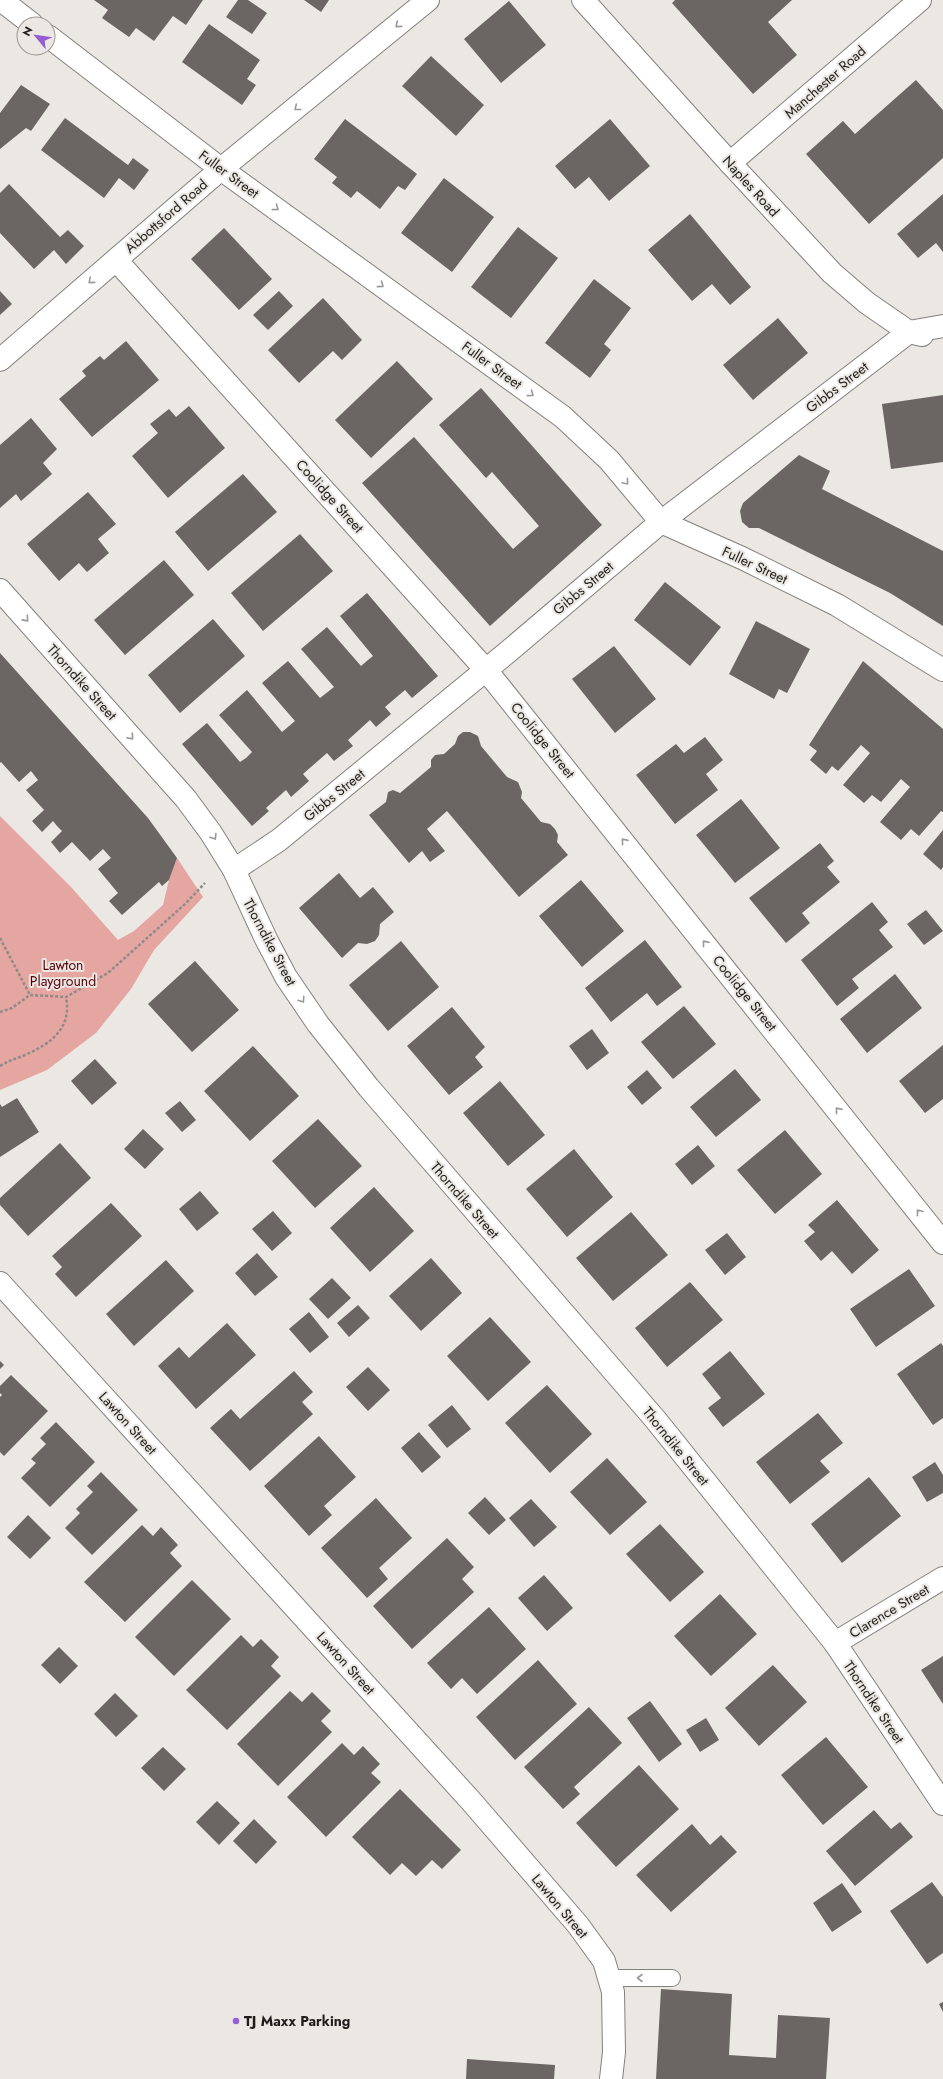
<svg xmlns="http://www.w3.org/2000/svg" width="943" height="2079" viewBox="0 0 943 2079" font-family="Jost,sans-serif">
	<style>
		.green { fill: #e5a5a1 }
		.building { fill: #6b6663 }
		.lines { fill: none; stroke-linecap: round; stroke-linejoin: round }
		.service-casing { stroke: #84807c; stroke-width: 18 }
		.minor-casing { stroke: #84807c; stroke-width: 24 }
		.tertiary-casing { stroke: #84807c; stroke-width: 24 }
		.path { stroke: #8e8b88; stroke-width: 2.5; stroke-dasharray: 3 2; stroke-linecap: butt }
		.service { stroke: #fff; stroke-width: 16 }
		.minor { stroke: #fff; stroke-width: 22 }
		.tertiary { stroke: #fff; stroke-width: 22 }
		.oneway { stroke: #9a9998 }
		.poi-dot { fill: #955cd4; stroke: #ebe7e2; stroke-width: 1.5 }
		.labels { text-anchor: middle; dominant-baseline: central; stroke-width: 4; stroke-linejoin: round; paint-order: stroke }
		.street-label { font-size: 14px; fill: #1e1d1b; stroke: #ebe7e2 }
		.park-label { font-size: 14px; fill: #56000b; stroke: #ebe7e2 }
		.poi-label { font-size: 14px; font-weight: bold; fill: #1e1d1b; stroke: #ebe7e2; text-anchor: start }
	</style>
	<rect width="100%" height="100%" fill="#ebe7e2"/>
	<path class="green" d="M0,816L71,887L118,940L134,931L163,905L169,880L177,858L203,897L154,950L131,989L96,1033L47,1070L0,1090Z"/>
	<g class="building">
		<path d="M94,0H203L186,25L173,16L154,41L136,28L129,37L102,18L108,10Z"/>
		<path d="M238,0H248L267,13L252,34L226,17Z"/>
		<path d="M304,0H329L321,12Z"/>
		<path d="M675,0H792L768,22L797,55L753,94L672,3Z"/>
		<path d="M509,1L546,45L501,83L464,39Z"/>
		<path d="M209,24L260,60L247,79L256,85L242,105L182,62Z"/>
		<path d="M431,56L484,105L456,136L402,86Z"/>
		<path d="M916,80L943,110V158L869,224L806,154L843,121L855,134Z"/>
		<path d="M21,85L50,104L31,131L26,128L0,149V113Z"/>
		<path d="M65,118L128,165L133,158L149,170L134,190L119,178L104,198L41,150Z"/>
		<path d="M345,119L417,174L405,190L398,186L380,209L357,191L351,198L332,183L337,177L314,159Z"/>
		<path d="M610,119L650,166L609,201L589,177L575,189L555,166Z"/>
		<path d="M444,178L494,217L452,272L401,233Z"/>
		<path d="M9,184L60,237L68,230L84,246L66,264L54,250L34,269L0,233V193Z"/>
		<path d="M943,194V252L936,243L918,258L897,234Z"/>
		<path d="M690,214L751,287L730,305L712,284L692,301L648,250Z"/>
		<path d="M518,227L558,258L511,318L471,287Z"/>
		<path d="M224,228L272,279L239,310L191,259Z"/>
		<path d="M594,279L631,308L604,344L611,350L590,378L545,343Z"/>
		<path d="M0,291L12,304L0,315Z"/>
		<path d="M279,291L293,306L268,330L253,315Z"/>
		<path d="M323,298L362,340L342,360L333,351L299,383L268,350Z"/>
		<path d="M778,318L808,353L753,400L723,365Z"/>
		<path d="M126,341L159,380L92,437L59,399L86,376L82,371L100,356L104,360Z"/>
		<path d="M397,361L433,399L371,458L335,420Z"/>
		<path d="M481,388L602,525L490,626L362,483L414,437L513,549L539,526L492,472L486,478L439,425Z"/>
		<path d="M943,395V462L891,469L882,404Z"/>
		<path d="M189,406L225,448L168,498L132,456L158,433L150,424L169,409L176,417Z"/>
		<path d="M31,418L57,449L43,463L52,474L21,501L16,494L0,508V445Z"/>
		<path d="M799,455L830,471L822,489L943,551V626L890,593L759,528H749L742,522L740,511L743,503Z"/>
		<path d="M243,474L277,512L208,571L175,532Z"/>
		<path d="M88,492L116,524L98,539L109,553L87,572L79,563L59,581L27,544Z"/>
		<path d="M300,534L333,571L263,631L231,593Z"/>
		<path d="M164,560L194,595L125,655L94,620Z"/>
		<path d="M665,582L721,627L690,666L634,620Z"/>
		<path d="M367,593L438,676L412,698L405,690L385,707L391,714L376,727L370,720L348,740L353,746L334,761L327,753L303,774L309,781L291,797L286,790L266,808L269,811L252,826L182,744L207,723L240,762L246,758L252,752L219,715L247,690L282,732L295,721L262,683L288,661L320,698L334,687L301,649L327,627L361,666L368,660L373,656L340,616Z"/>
		<path d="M213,619L245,656L180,713L148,675Z"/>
		<path d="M756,621L810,649L787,693L779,689L774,699L729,674Z"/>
		<path d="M614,646L656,699L615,733L572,679Z"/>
		<path d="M0,653L148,818L177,858L169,880L162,886L159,882L122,915L109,901L118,893L98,869L111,858L103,849L90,861L72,842L60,853L51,842L62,831L57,826L53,821L42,832L32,821L44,810L26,790L38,780L31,771L19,782L1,762L0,763Z"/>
		<path d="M863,661L943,729V812L941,811L919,836L911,829L901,840L880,822L910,787L901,779L881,802L872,795L864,803L843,785L870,753L861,745L838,771L832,766L826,774L810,760L817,751L809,745Z"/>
		<path d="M463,732H470L478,736L481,746L507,777L518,782L522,792L521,798L541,822L550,824L555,829L558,835L557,842L568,855L519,897L447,811L427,829L445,851L430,862L422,851L409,863L369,815L386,802L388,792L393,790L400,793L431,767V760L435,755L444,754L455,744L458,736Z"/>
		<path d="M705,737L723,760L706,774L718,790L675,824L636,775L676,744L684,753Z"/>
		<path d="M741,799L780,848L735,883L696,835Z"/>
		<path d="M943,830V867L941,870L923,854Z"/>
		<path d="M820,843L834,861L827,867L840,882L802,913L810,923L786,943L749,898Z"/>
		<path d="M339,873L360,898L373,887L394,912L380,924L379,935L375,941L367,944L358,943L342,958L299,908Z"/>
		<path d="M581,880L624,931L582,967L539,916Z"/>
		<path d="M872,902L888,922L879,930L893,947L852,979L859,988L837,1006L801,960Z"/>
		<path d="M926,910L943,931L924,945L907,924Z"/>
		<path d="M645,940L682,987L657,1006L647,993L611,1022L585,988Z"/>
		<path d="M401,941L439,987L388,1031L349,985Z"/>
		<path d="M195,961L239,1010L192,1052L148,1004Z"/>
		<path d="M895,974L922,1008L867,1053L840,1019Z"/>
		<path d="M684,1006L716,1044L673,1079L641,1042Z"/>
		<path d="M452,1007L485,1047L475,1057L483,1067L449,1095L407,1046Z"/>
		<path d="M592,1029L609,1053L587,1070L569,1046Z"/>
		<path d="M943,1045V1099L925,1113L899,1081Z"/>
		<path d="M253,1046L299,1096L250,1141L204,1091Z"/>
		<path d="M95,1059L117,1083L92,1105L71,1081Z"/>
		<path d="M735,1069L761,1100L716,1137L690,1107Z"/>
		<path d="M647,1070L662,1088L642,1105L627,1087Z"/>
		<path d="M500,1081L545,1135L508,1166L463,1113Z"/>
		<path d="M17,1098L39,1132L0,1157V1104L2,1107Z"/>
		<path d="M180,1101L196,1120L182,1132L165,1113Z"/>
		<path d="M318,1119L362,1166L315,1208L272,1161Z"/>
		<path d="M143,1129L164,1149L145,1169L124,1149Z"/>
		<path d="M785,1130L822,1174L775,1214L737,1170Z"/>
		<path d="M60,1143L91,1178L28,1236L0,1205V1198Z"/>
		<path d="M698,1145L715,1166L692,1185L675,1164Z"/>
		<path d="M574,1149L613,1197L567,1237L526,1189Z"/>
		<path d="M374,1187L414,1231L370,1272L330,1228Z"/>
		<path d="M200,1191L219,1213L197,1231L179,1209Z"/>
		<path d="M837,1200L879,1250L852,1274L832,1251L821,1261L804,1241L815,1232L808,1225Z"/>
		<path d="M111,1203L142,1236L76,1297L55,1274L62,1267L52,1256Z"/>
		<path d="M273,1211L292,1233L272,1251L252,1229Z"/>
		<path d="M631,1212L668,1255L613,1301L576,1258Z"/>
		<path d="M727,1233L746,1257L725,1275L705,1250Z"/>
		<path d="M257,1253L278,1277L255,1296L235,1273Z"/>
		<path d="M431,1258L462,1293L421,1331L389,1296Z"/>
		<path d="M166,1260L194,1291L134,1346L106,1314Z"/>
		<path d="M909,1269L935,1306L876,1347L850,1309Z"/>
		<path d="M332,1278L351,1298L328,1319L309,1299Z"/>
		<path d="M690,1282L723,1320L667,1367L635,1328Z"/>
		<path d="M358,1305L370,1318L349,1337L337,1323Z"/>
		<path d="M309,1312L329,1337L310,1353L289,1329Z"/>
		<path d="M490,1317L531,1362L488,1401L447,1356Z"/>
		<path d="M227,1323L256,1355L196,1409L158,1366L179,1347L189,1358Z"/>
		<path d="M941,1343L943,1346V1418L933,1425L897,1374Z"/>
		<path d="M730,1351L765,1394L723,1427L708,1408L721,1398L702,1374Z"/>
		<path d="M0,1361L4,1365L0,1369Z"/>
		<path d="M368,1367L390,1390L368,1411L346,1387Z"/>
		<path d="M294,1371L313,1392L302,1402L313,1414L250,1471L210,1428L231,1409L240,1419Z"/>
		<path d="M11,1375L48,1411L4,1456L0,1452V1397L2,1395L0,1393V1386Z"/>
		<path d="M547,1385L592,1434L550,1473L505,1423Z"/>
		<path d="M452,1405L471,1429L447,1448L428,1425Z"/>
		<path d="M818,1413L843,1443L820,1461L830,1472L790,1504L756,1462Z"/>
		<path d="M56,1422L95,1462L50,1507L21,1478L36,1463L31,1459L46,1444L40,1438Z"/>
		<path d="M419,1432L441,1457L422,1473L401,1448Z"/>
		<path d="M319,1436L356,1477L324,1506L332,1515L309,1536L264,1486Z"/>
		<path d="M607,1458L647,1502L610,1535L570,1492Z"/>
		<path d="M935,1462L943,1475V1493L927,1502L912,1477Z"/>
		<path d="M101,1472L138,1510L92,1555L65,1528L80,1513L76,1509L93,1492L87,1486Z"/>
		<path d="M869,1477L901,1516L842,1563L811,1524Z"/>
		<path d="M485,1497L506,1520L489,1535L468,1513Z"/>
		<path d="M376,1498L412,1538L379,1568L388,1579L367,1598L321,1548Z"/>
		<path d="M531,1499L557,1527L534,1547L509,1518Z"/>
		<path d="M28,1515L51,1538L30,1559L7,1537Z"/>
		<path d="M660,1524L704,1572L670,1602L626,1554Z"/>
		<path d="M142,1525L153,1536L161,1527L178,1545L170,1553L182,1566L125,1622L84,1582Z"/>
		<path d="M447,1538L474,1567L462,1579L474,1592L412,1649L373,1606Z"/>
		<path d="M544,1575L573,1608L547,1631L518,1598Z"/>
		<path d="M192,1580L231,1619L174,1676L135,1637Z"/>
		<path d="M720,1594L757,1634L711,1676L674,1636Z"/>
		<path d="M489,1607L526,1649L477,1694L462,1678L451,1689L427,1663Z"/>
		<path d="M241,1635L253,1647L261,1639L279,1657L271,1666L281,1676L227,1730L186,1690Z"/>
		<path d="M59,1647L78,1666L60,1684L41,1665Z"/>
		<path d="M943,1656V1704L921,1670Z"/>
		<path d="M538,1660L577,1704L515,1760L476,1717Z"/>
		<path d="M773,1665L807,1702L759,1746L725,1708Z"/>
		<path d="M290,1691L302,1702L312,1692L331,1711L321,1721L332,1732L278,1786L237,1744Z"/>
		<path d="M115,1693L138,1716L116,1737L94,1714Z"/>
		<path d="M650,1701L682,1744L659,1762L627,1718Z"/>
		<path d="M589,1707L622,1743L574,1787L580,1794L563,1809L524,1767Z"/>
		<path d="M706,1718L719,1740L700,1752L686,1730Z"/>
		<path d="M826,1737L868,1787L823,1825L781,1775Z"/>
		<path d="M342,1743L354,1755L363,1746L380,1764L371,1773L381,1782L326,1837L287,1797Z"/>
		<path d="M163,1747L186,1769L164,1791L141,1768Z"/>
		<path d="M639,1765L679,1809L616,1867L576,1823Z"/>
		<path d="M400,1789L461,1850L442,1869L432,1860L416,1876L402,1863L390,1875L352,1837Z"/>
		<path d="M217,1801L240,1823L219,1845L196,1822Z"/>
		<path d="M874,1810L891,1829L900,1822L913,1837L855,1886L826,1851Z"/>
		<path d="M254,1819L277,1842L256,1864L233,1841Z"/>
		<path d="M692,1824L710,1845L721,1835L737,1852L671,1912L636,1875Z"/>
		<path d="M932,1882L943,1897V1953L927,1964L890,1911Z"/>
		<path d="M842,1883L862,1912L832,1932L813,1903Z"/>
		<path d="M661,1989L732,1994L729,2055L776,2058L778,2015L830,2018L826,2079H656Z"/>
		<path d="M943,2002V2012L939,2004Z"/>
		<path d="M467,2059L555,2065L554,2079H466Z"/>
	</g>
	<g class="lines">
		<defs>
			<path id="service" d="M609,1978H672"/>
			<g id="minor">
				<path d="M583,0L730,163L832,273L867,303L909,332L922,335"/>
				<path d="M730,163L920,0"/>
				<path d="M116,260L486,670L943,1243"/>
				<path d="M0,360L221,169L428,0"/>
				<path d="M234,870L279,840L509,651L661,522L909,332L943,326"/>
				<path d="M0,1283L471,1801L578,1925L604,1961L613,1992L614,2052L611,2079"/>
				<path d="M835,1643L943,1578"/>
			</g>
			<g id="tertiary">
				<path d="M1,0L32,24"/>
				<path d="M48,36L221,169L563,417L609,460L661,522L742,558L837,605L943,670"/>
				<path d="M0,590L186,799L211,833L234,870L266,939L286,977L318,1024L369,1088L655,1419L835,1643L943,1804"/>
			</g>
		</defs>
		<use href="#service" class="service-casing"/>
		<use href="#minor" class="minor-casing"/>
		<use href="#tertiary" class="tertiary-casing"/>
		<g class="path">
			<path d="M0,938L30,995"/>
			<path d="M0,1012L12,1008L30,995L66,997L108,973L184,905L205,883"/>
			<path d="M0,1066C9,1060 16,1059 25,1055C52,1043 72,1028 66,997"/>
		</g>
		<use href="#service" class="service"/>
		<use href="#minor" class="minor"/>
		<use href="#tertiary" class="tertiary"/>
	</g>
	<defs><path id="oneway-chevron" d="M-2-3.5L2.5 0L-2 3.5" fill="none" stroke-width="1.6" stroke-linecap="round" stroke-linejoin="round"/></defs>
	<g class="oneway">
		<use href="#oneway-chevron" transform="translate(398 25) rotate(140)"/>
		<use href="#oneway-chevron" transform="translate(297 108) rotate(141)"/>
		<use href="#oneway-chevron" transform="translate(276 208) rotate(36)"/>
		<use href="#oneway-chevron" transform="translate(91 281) rotate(139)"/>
		<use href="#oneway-chevron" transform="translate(381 285) rotate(36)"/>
		<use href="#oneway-chevron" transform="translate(531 394) rotate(36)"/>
		<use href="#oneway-chevron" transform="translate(626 482) rotate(50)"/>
		<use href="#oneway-chevron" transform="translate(26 619) rotate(48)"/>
		<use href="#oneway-chevron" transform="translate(131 737) rotate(48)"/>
		<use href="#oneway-chevron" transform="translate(214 837) rotate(58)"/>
		<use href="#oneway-chevron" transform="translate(624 841) rotate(-129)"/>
		<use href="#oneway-chevron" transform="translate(705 943) rotate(-129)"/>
		<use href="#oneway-chevron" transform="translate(302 1000) rotate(56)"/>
		<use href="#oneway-chevron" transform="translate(838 1110) rotate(-129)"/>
		<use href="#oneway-chevron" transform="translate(919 1212) rotate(-128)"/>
		<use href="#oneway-chevron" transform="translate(640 1978) rotate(-180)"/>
	</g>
	<circle class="poi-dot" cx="236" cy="2021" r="4"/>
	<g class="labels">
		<g class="street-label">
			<text transform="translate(825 82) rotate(-41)">Manchester Road</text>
			<text transform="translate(229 174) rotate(36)">Fuller Street</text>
			<text transform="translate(751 186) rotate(48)">Naples Road</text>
			<text transform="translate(166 216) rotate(-41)">Abbottsford Road</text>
			<text transform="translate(492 365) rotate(36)">Fuller Street</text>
			<text transform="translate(837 387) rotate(-37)">Gibbs Street</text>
			<text transform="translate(330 496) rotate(48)">Coolidge Street</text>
			<text transform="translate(755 565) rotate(25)">Fuller Street</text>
			<text transform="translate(583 588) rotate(-40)">Gibbs Street</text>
			<text transform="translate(82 682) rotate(48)">Thorndike Street</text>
			<text transform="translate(543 740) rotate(51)">Coolidge Street</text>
			<text transform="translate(334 795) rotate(-39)">Gibbs Street</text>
			<text transform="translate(270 942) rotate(62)">Thorndike Street</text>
			<text transform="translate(745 993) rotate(51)">Coolidge Street</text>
			<text transform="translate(465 1200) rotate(49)">Thorndike Street</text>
			<text transform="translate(128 1423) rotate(48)">Lawton Street</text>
			<text transform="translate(676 1446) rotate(51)">Thorndike Street</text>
			<text transform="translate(889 1611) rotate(-31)">Clarence Street</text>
			<text transform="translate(346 1663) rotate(48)">Lawton Street</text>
			<text transform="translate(874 1702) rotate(56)">Thorndike Street</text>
			<text transform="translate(560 1906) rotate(50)">Lawton Street</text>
		</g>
		<g class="park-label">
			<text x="63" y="965">Lawton<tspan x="63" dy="16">Playground</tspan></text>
		</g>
		<g class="poi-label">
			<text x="244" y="2021">TJ Maxx Parking</text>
		</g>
	</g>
	<g transform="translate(36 36) rotate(299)"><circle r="19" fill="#ebe7e2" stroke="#999692"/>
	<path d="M0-3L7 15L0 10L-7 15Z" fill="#955cd4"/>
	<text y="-6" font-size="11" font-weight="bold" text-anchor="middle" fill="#1e1d1b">N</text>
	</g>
</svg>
